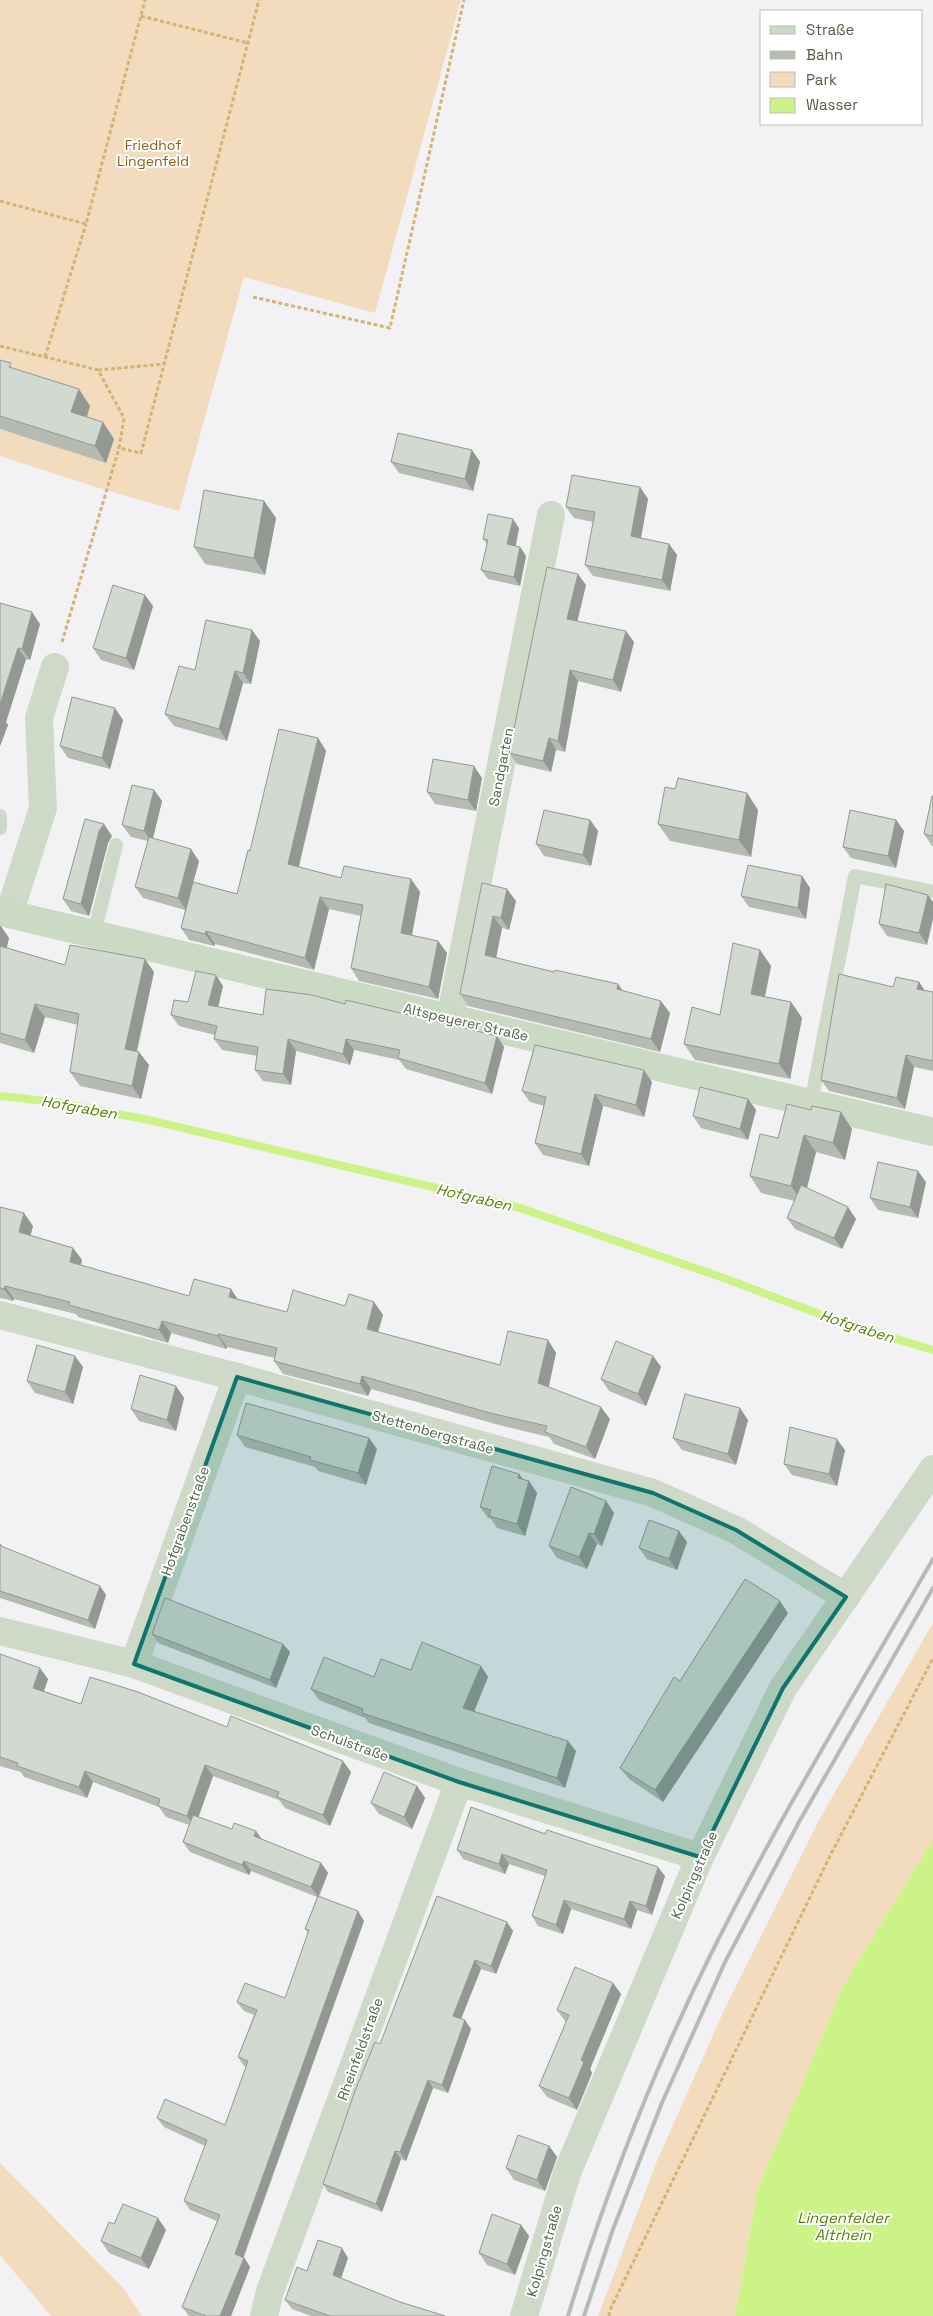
<svg xmlns="http://www.w3.org/2000/svg" width="933" height="2316" viewBox="0 0 933 2316" font-family="'Space Grotesk',sans-serif">
	<style>
		.green { fill: #f3dbbe }
		.water { fill: #ccf388 }
		.lines { fill: none; stroke-linecap: round; stroke-linejoin: round }
		.stream { stroke: #ccf388; stroke-width: 8 }
		.path { stroke: #d4b473; stroke-width: 3; stroke-dasharray: 4 2.5; stroke-linecap: butt }
		.lane { stroke: #cedac7; stroke-width: 14 }
		.street { stroke: #cedac7; stroke-width: 28 }
		.secondary { stroke: #cbdbc3; stroke-width: 28 }
		.rail { stroke: #b5bcb3; stroke-width: 4 }
		.wall { fill: #b5bbb3 }
		.shaded-wall { fill: #939892 }
		.building { fill: #d2d9d0; stroke: #939892 }
		.marked { fill: #0f766e; fill-opacity: 0.2; stroke: #0f766e; stroke-width: 4; stroke-linejoin: round }
		.labels { text-anchor: middle; dominant-baseline: central; stroke-width: 4; stroke-linejoin: round; paint-order: stroke }
		.park-label { font-size: 14px; fill: #8a6011; stroke: #fff }
		.street-label { font-size: 14px; fill: #516147; stroke: #fff }
		.water-label { font-size: 15px; font-style: italic; fill: #527e07; stroke: #fff }
	</style>
	<rect width="100%" height="100%" fill="#f2f1f4"/>
	<g class="green">
		<path d="M0,0H461L375,313L244,277L179,511L108,491L0,456Z"/>
		<path d="M933,1623V1839L843,1986L757,2191L735,2316H598L657,2161L726,2006L819,1820Z"/>
		<path d="M0,2163L123,2288L142,2316H51L0,2255Z"/>
	</g>
	<path class="water" d="M933,1839V2316H735L757,2191L843,1986Z"/>
	<g class="lines">
		<path class="stream" d="M0,1096L55,1102L149,1120L517,1207L721,1277L846,1324L933,1350"/>
		<g class="path">
			<path d="M141,16L248,43"/>
			<path d="M0,201L86,224L145,0"/>
			<path d="M253,297L390,328L464,0"/>
			<path d="M0,346L98,370L124,418L119,448L141,453L259,0"/>
			<path d="M45,357L86,224"/>
			<path d="M98,370L164,364"/>
			<path d="M62,642L119,448"/>
			<path d="M609,2316L610,2310L830,1856L933,1658"/>
		</g>
		<g class="lane">
			<path d="M0,816V828"/>
			<path d="M94,933L116,845"/>
			<path d="M811,1103L855,876L930,891"/>
		</g>
		<g class="street">
			<path d="M9,914L43,808L39,718L55,667"/>
			<path d="M450,1019L551,515"/>
			<path d="M0,1315L237,1377L653,1493L736,1530L846,1597"/>
			<path d="M0,1631L134,1664L459,1782L700,1857"/>
			<path d="M134,1664L237,1377"/>
			<path d="M264,2316L270,2291L459,1782"/>
			<path d="M524,2316L567,2173L700,1857L783,1688L933,1469"/>
		</g>
		<path class="secondary" d="M0,910L9,914L933,1132"/>
		<g class="rail">
			<path d="M568,2316C605,2195 651,2076 707,1962C775,1824 856,1692 933,1559"/>
			<path d="M584,2316L612,2232L661,2105L725,1962L799,1822L933,1588"/>
		</g>
	</g>
	<g class="wall">
		<path d="M0,360L14,369L90,406L87,417L114,439L106,463L0,429Z"/>
		<path d="M472,450L480,462L473,491L399,473L391,462Z"/>
		<path d="M640,487L648,499L641,538L669,544L677,555L670,591L593,576L585,565L593,522L574,518L566,507Z"/>
		<path d="M264,501L276,518L265,575L205,564L194,547Z"/>
		<path d="M519,528L516,546L520,547L526,556L520,586L488,579L481,570L487,544L483,539Z"/>
		<path d="M586,585L577,621L634,642L621,692L578,681L565,752L556,750L551,772L517,764L509,753Z"/>
		<path d="M0,603L40,624L30,660L26,659L6,722L8,725L0,746Z"/>
		<path d="M153,606L134,670L101,660L93,648Z"/>
		<path d="M260,641L251,684L243,683L227,741L174,726L165,714L195,670Z"/>
		<path d="M123,720L110,769L68,758L60,746Z"/>
		<path d="M318,738L326,751L299,867L341,878L411,879L420,892L412,935L438,941L447,953L438,999L359,981L351,968L361,916L329,909L314,970L215,944L214,946L189,940L181,928L185,910L143,898L135,887L148,841L131,837L122,825L154,790L162,801L153,838L199,861L193,882L237,894L250,851Z"/>
		<path d="M482,778L476,811L435,804L427,792Z"/>
		<path d="M747,793L758,810L751,857L670,841L658,824Z"/>
		<path d="M933,796V846H932L924,834Z"/>
		<path d="M590,820L598,831L591,866L544,856L536,844Z"/>
		<path d="M896,820L904,831L896,868L851,858L843,847Z"/>
		<path d="M112,836L108,843L89,916L71,911L63,899Z"/>
		<path d="M802,876L810,888L806,919L749,907L741,896Z"/>
		<path d="M482,883L516,901L509,930L502,928L496,958L554,972L618,984L623,991L670,1013L660,1052L468,1006L460,994Z"/>
		<path d="M886,884L927,945L887,936L879,924Z"/>
		<path d="M0,925L9,938L7,948L65,965L154,972L137,1052L149,1065L141,1099L80,1086L70,1072L78,1025L45,1017L34,1053L0,1043Z"/>
		<path d="M760,950L771,966L765,997L791,1002L802,1018L790,1079L695,1060L684,1044L720,1015Z"/>
		<path d="M919,982L924,990L933,992V1071L914,1067L905,1109L829,1091L821,1080L893,987Z"/>
		<path d="M223,986L218,1007L263,1015L345,1004L497,1036L504,1047L492,1094L406,1069L399,1060L354,1050L350,1065L296,1051L291,1085L263,1081L255,1070L257,1056L222,1050L214,1039L215,1035L179,1026L171,1015L188,1002Z"/>
		<path d="M652,1082L644,1117L603,1106L589,1166L543,1155L535,1143L544,1106L530,1102L522,1091Z"/>
		<path d="M748,1099L756,1110L748,1140L701,1128L693,1116Z"/>
		<path d="M852,1129L845,1160L816,1152L807,1188L856,1219L842,1249L795,1229L787,1218L795,1201L761,1193L750,1176L778,1138Z"/>
		<path d="M926,1182L918,1218L878,1210L870,1198Z"/>
		<path d="M0,1207L33,1226L30,1235L73,1248L82,1260L81,1265L189,1296L231,1289L238,1299L287,1312L345,1306L374,1302L383,1315L378,1332L500,1365L548,1340L556,1353L548,1387L610,1419L595,1459L554,1444L549,1437L499,1425L371,1389L368,1396L283,1374L274,1361L275,1358L227,1347L226,1349L171,1333L168,1343L78,1317L76,1314L14,1299L13,1301L0,1298Z"/>
		<path d="M653,1356L661,1367L646,1406L609,1391L601,1379Z"/>
		<path d="M83,1367L73,1404L35,1393L27,1381Z"/>
		<path d="M176,1386L184,1398L176,1431L139,1421L131,1409Z"/>
		<path d="M748,1420L736,1465L682,1450L673,1438Z"/>
		<path d="M237,1435L377,1449L366,1485L318,1471L315,1467L245,1447Z"/>
		<path d="M845,1450L837,1486L792,1475L784,1464Z"/>
		<path d="M519,1474L524,1480L529,1481L537,1493L525,1536L497,1528L491,1519L488,1518L480,1507Z"/>
		<path d="M606,1501L614,1513L602,1546L597,1544L587,1569L557,1558L549,1546Z"/>
		<path d="M687,1542L677,1570L647,1559L639,1548Z"/>
		<path d="M0,1544L4,1548L100,1586L106,1595L95,1629L0,1598Z"/>
		<path d="M788,1613L663,1802L629,1779L620,1768L680,1681Z"/>
		<path d="M152,1634L290,1652L276,1688L158,1643Z"/>
		<path d="M0,1654L48,1679L44,1691L81,1704L227,1727L351,1772L330,1826L285,1808L279,1800L213,1776L198,1817L232,1829L256,1831L261,1839L321,1863L328,1873L319,1897L364,1921L244,2257L250,2267L231,2316H189L182,2307L217,2221L190,2210L184,2201L205,2146L164,2127L157,2118L225,2125L246,2067L244,2066L238,2057L254,2015L244,2011L237,2002L285,1998L308,1933L305,1929L317,1897L251,1871L249,1875L190,1852L183,1842L189,1825L166,1817L159,1807L93,1782L87,1798L24,1777L21,1772L0,1766Z"/>
		<path d="M481,1666L488,1677L474,1711L576,1751L565,1788L369,1723L365,1718L319,1700L311,1689L411,1670Z"/>
		<path d="M417,1786L425,1798L412,1829L379,1814L371,1803Z"/>
		<path d="M471,1807L665,1876L652,1915L637,1910L631,1929L571,1909L563,1934L538,1926L532,1916L545,1876L509,1864L505,1874L463,1859L457,1850Z"/>
		<path d="M437,1896L513,1931L496,1974L481,1969L461,2019L465,2020L471,2029L448,2093L433,2088L406,2161L401,2159L382,2212L328,2192L323,2184L380,2044Z"/>
		<path d="M613,1983L621,1994L590,2069L592,2073L577,2110L547,2097L539,2086L566,2022L565,2021L557,2010Z"/>
		<path d="M549,2146L557,2157L545,2191L514,2180L506,2168Z"/>
		<path d="M114,2224L166,2230L149,2269L109,2253L101,2241Z"/>
		<path d="M521,2225L529,2236L515,2275L487,2265L479,2253Z"/>
		<path d="M348,2258L341,2278L400,2302L445,2316H311L292,2309L285,2300L307,2271Z"/>
	</g>
	<g class="shaded-wall">
		<path d="M79,389L90,406L83,429L71,412Z"/>
		<path d="M103,422L114,439L106,463L95,446Z"/>
		<path d="M472,450L480,462L473,491L465,479Z"/>
		<path d="M640,487L648,499L639,548L631,536Z"/>
		<path d="M264,501L276,518L265,575L254,558Z"/>
		<path d="M513,519L519,528L514,553L507,544Z"/>
		<path d="M669,544L677,555L670,591L662,580Z"/>
		<path d="M520,547L526,556L520,586L514,577Z"/>
		<path d="M578,574L586,585L575,631L567,619Z"/>
		<path d="M145,595L153,606L134,670L126,658Z"/>
		<path d="M32,612L40,624L30,660L22,649Z"/>
		<path d="M252,630L260,641L251,684L243,673Z"/>
		<path d="M626,631L634,642L621,692L613,680Z"/>
		<path d="M18,648L26,659L6,722L8,725L0,746V704Z"/>
		<path d="M570,670L578,681L565,752L558,741Z"/>
		<path d="M235,671L243,683L227,741L219,729Z"/>
		<path d="M115,708L123,720L110,769L102,758Z"/>
		<path d="M318,738L326,751L296,877L288,864Z"/>
		<path d="M549,738L556,750L551,772L543,761Z"/>
		<path d="M474,766L482,778L476,811L468,800Z"/>
		<path d="M154,790L162,801L152,842L144,831Z"/>
		<path d="M747,793L758,810L751,857L739,840Z"/>
		<path d="M590,820L598,831L591,866L583,855Z"/>
		<path d="M896,820L904,831L896,868L888,856Z"/>
		<path d="M104,824L112,836L108,843L89,916L81,904L99,831Z"/>
		<path d="M191,849L199,861L186,910L178,898Z"/>
		<path d="M802,876L810,888L806,919L798,908Z"/>
		<path d="M411,879L420,892L410,945L401,933Z"/>
		<path d="M507,889L516,901L509,930L501,918Z"/>
		<path d="M928,895L933,902V919L927,945L919,933Z"/>
		<path d="M320,897L329,909L314,970L305,958Z"/>
		<path d="M493,916L502,928L494,968L485,955Z"/>
		<path d="M0,925L9,938L4,957L0,952Z"/>
		<path d="M206,931L215,944L214,946L205,934Z"/>
		<path d="M438,941L447,953L438,999L429,987Z"/>
		<path d="M760,950L771,966L762,1010L751,994Z"/>
		<path d="M145,959L154,972L134,1062L125,1049Z"/>
		<path d="M216,975L223,986L216,1016L208,1005Z"/>
		<path d="M919,982L927,994L917,989Z"/>
		<path d="M618,984L627,997L617,989Z"/>
		<path d="M661,1001L670,1013L660,1052L651,1039Z"/>
		<path d="M791,1002L802,1018L790,1079L779,1064Z"/>
		<path d="M35,1004L45,1017L34,1053L25,1040Z"/>
		<path d="M497,1036L504,1047L492,1094L485,1083Z"/>
		<path d="M288,1039L296,1051L291,1085L283,1074Z"/>
		<path d="M346,1039L354,1050L350,1065L343,1054Z"/>
		<path d="M139,1052L149,1065L141,1099L132,1086Z"/>
		<path d="M906,1055L914,1067L905,1109L897,1098Z"/>
		<path d="M644,1070L652,1082L644,1117L636,1105Z"/>
		<path d="M595,1094L603,1106L589,1166L581,1154Z"/>
		<path d="M748,1099L756,1110L748,1140L740,1129Z"/>
		<path d="M841,1112L852,1129L845,1160L833,1143Z"/>
		<path d="M804,1135L816,1152L803,1203L791,1186Z"/>
		<path d="M918,1171L926,1182L918,1218L910,1207Z"/>
		<path d="M848,1207L856,1219L842,1249L834,1238Z"/>
		<path d="M24,1213L33,1226L28,1245L19,1232Z"/>
		<path d="M73,1248L82,1260L78,1274L70,1262Z"/>
		<path d="M5,1286L14,1299L13,1301L4,1289Z"/>
		<path d="M231,1289L239,1302L229,1297Z"/>
		<path d="M374,1302L383,1315L375,1342L367,1329Z"/>
		<path d="M162,1321L171,1333L168,1343L159,1330Z"/>
		<path d="M218,1334L227,1347L226,1349L218,1336Z"/>
		<path d="M548,1340L556,1353L547,1395L538,1383Z"/>
		<path d="M75,1356L83,1367L73,1404L65,1392Z"/>
		<path d="M653,1356L661,1367L646,1406L638,1394Z"/>
		<path d="M362,1376L371,1389L368,1396L360,1384Z"/>
		<path d="M176,1386L184,1398L176,1431L167,1420Z"/>
		<path d="M601,1407L610,1419L595,1459L586,1447Z"/>
		<path d="M740,1408L748,1420L736,1465L728,1454Z"/>
		<path d="M369,1438L377,1449L366,1485L358,1473Z"/>
		<path d="M837,1439L845,1450L837,1486L829,1474Z"/>
		<path d="M519,1474L527,1485L518,1478Z"/>
		<path d="M529,1481L537,1493L525,1536L517,1524Z"/>
		<path d="M606,1501L614,1513L602,1546L594,1534Z"/>
		<path d="M679,1531L687,1542L677,1570L669,1559Z"/>
		<path d="M589,1533L597,1544L587,1569L579,1557Z"/>
		<path d="M100,1586L106,1595L95,1629L88,1620Z"/>
		<path d="M780,1601L788,1613L663,1802L655,1790Z"/>
		<path d="M283,1644L290,1652L276,1688L270,1680Z"/>
		<path d="M481,1666L488,1677L471,1719L463,1708Z"/>
		<path d="M40,1668L48,1679L41,1699L33,1688Z"/>
		<path d="M568,1741L576,1751L565,1788L557,1778Z"/>
		<path d="M343,1761L351,1772L330,1826L323,1815Z"/>
		<path d="M205,1765L213,1776L195,1827L187,1816Z"/>
		<path d="M85,1771L93,1782L87,1798L79,1787Z"/>
		<path d="M417,1786L425,1798L412,1829L404,1817Z"/>
		<path d="M256,1831L263,1841L254,1836Z"/>
		<path d="M502,1854L509,1864L505,1874L499,1864Z"/>
		<path d="M244,1861L251,1871L249,1875L242,1865Z"/>
		<path d="M321,1863L328,1873L318,1897L311,1887Z"/>
		<path d="M658,1867L665,1876L652,1915L646,1906Z"/>
		<path d="M564,1900L571,1909L563,1934L556,1925Z"/>
		<path d="M630,1901L637,1910L631,1929L624,1919Z"/>
		<path d="M358,1911L364,1921L241,2263L235,2254Z"/>
		<path d="M507,1922L513,1931L496,1974L491,1966Z"/>
		<path d="M475,1960L481,1969L459,2024L453,2016Z"/>
		<path d="M613,1983L621,1994L590,2069L592,2073L577,2110L569,2098L581,2060Z"/>
		<path d="M465,2020L471,2029L448,2093L442,2085Z"/>
		<path d="M428,2080L433,2088L406,2161L400,2152Z"/>
		<path d="M549,2146L557,2157L545,2191L537,2180Z"/>
		<path d="M395,2151L401,2159L382,2212L376,2204Z"/>
		<path d="M158,2218L166,2230L149,2269L141,2258Z"/>
		<path d="M521,2225L529,2236L515,2275L507,2264Z"/>
		<path d="M342,2248L348,2258L339,2284L333,2275Z"/>
		<path d="M244,2258L250,2267L231,2316H220Z"/>
	</g>
	<g class="building">
		<path d="M0,360L11,363L9,367L79,389L71,412L103,422L95,446L0,416Z"/>
		<path d="M398,433L472,450L465,479L391,462Z"/>
		<path d="M572,475L640,487L631,536L669,544L662,580L585,565L595,512L566,507Z"/>
		<path d="M204,490L264,501L254,558L194,547Z"/>
		<path d="M488,514L513,519L507,544L520,547L514,577L481,570L488,540L483,539Z"/>
		<path d="M547,567L578,574L567,619L626,631L613,680L570,670L558,741L549,738L543,761L509,753Z"/>
		<path d="M113,585L145,595L126,658L93,648Z"/>
		<path d="M0,603L32,612L22,649L18,648L0,704Z"/>
		<path d="M206,620L252,630L243,673L235,671L219,729L165,714L179,666L195,670Z"/>
		<path d="M72,697L115,708L102,758L60,746Z"/>
		<path d="M279,729L318,738L288,864L341,878L344,866L411,879L401,933L438,941L429,987L351,968L363,905L320,897L305,958L206,931L205,934L181,928L193,882L237,894L248,850L250,851Z"/>
		<path d="M433,759L474,766L468,800L427,792Z"/>
		<path d="M678,778L747,793L739,840L658,824L665,787L675,789Z"/>
		<path d="M132,785L154,790L144,831L122,825Z"/>
		<path d="M932,796H933V836L924,834Z"/>
		<path d="M544,810L590,820L583,855L536,844Z"/>
		<path d="M850,810L896,820L888,856L843,847Z"/>
		<path d="M85,819L104,824L99,831L81,904L63,899Z"/>
		<path d="M149,837L191,849L178,898L135,887Z"/>
		<path d="M748,865L802,876L798,908L741,896Z"/>
		<path d="M482,883L507,889L501,918L493,916L485,955L554,972L555,970L618,984L617,989L661,1001L651,1039L460,994Z"/>
		<path d="M886,884L928,895L919,933L879,924Z"/>
		<path d="M733,943L760,950L751,994L791,1002L779,1064L684,1044L692,1007L720,1015Z"/>
		<path d="M70,945L145,959L125,1049L139,1052L132,1086L70,1072L79,1014L35,1004L25,1040L0,1033V946L65,965Z"/>
		<path d="M196,971L216,975L208,1005L263,1015L266,989L312,995L345,1004L346,1000L497,1036L485,1083L398,1058L400,1050L346,1039L343,1054L288,1039L283,1074L255,1070L258,1047L214,1039L217,1026L171,1015L174,1000L188,1002Z"/>
		<path d="M839,974L893,987L896,977L919,982L917,989L933,992V1061L906,1055L897,1098L821,1080Z"/>
		<path d="M535,1045L644,1070L636,1105L595,1094L581,1154L535,1143L546,1097L522,1091Z"/>
		<path d="M700,1087L748,1099L740,1129L693,1116Z"/>
		<path d="M787,1104L811,1110L812,1106L841,1112L833,1143L804,1135L791,1186L750,1176L760,1134L778,1138Z"/>
		<path d="M878,1162L918,1171L910,1207L870,1198Z"/>
		<path d="M801,1185L848,1207L834,1238L787,1218Z"/>
		<path d="M0,1207L24,1213L19,1232L73,1248L70,1262L189,1296L194,1279L231,1289L229,1297L287,1312L293,1290L345,1306L349,1294L374,1302L367,1329L500,1365L508,1331L548,1340L538,1383L601,1407L586,1447L545,1432L547,1426L490,1413L362,1376L360,1384L274,1361L277,1348L218,1334V1336L162,1321L159,1330L69,1305L70,1302L5,1286L4,1289L0,1288Z"/>
		<path d="M616,1341L653,1356L638,1394L601,1379Z"/>
		<path d="M37,1345L75,1356L65,1392L27,1381Z"/>
		<path d="M140,1375L176,1386L167,1420L131,1409Z"/>
		<path d="M685,1394L740,1408L728,1454L673,1438Z"/>
		<path d="M246,1403L369,1438L358,1473L310,1460L311,1457L237,1435Z"/>
		<path d="M790,1427L837,1439L829,1474L784,1464Z"/>
		<path d="M492,1466L519,1474L518,1478L529,1481L517,1524L489,1516L491,1510L480,1507Z"/>
		<path d="M571,1487L606,1501L594,1534L589,1533L579,1557L549,1546Z"/>
		<path d="M649,1520L679,1531L669,1559L639,1548Z"/>
		<path d="M0,1544L1,1545V1546L100,1586L88,1620L0,1591Z"/>
		<path d="M745,1579L780,1601L655,1790L620,1768L674,1677L680,1681Z"/>
		<path d="M165,1598L283,1644L270,1680L152,1634Z"/>
		<path d="M422,1642L481,1666L463,1708L568,1741L557,1778L362,1713L363,1709L311,1689L324,1657L374,1677L381,1659L411,1670Z"/>
		<path d="M0,1654L40,1668L33,1688L81,1704L90,1677L138,1692L227,1727L231,1716L343,1761L323,1815L277,1797L279,1792L205,1765L187,1816L158,1806L160,1799L85,1771L79,1787L17,1766L18,1763L0,1757Z"/>
		<path d="M384,1772L417,1786L404,1817L371,1803Z"/>
		<path d="M471,1807L545,1834L547,1830L658,1867L646,1906L630,1901L624,1919L564,1900L556,1925L532,1916L547,1870L502,1854L499,1864L457,1850Z"/>
		<path d="M193,1815L232,1829L234,1823L256,1831L254,1836L321,1863L311,1887L244,1861L242,1865L183,1842Z"/>
		<path d="M318,1896L358,1911L235,2254L244,2258L220,2316H206L182,2307L220,2215L184,2201L207,2140L157,2118L165,2099L225,2125L248,2061L238,2057L257,2010L237,2002L245,1983L285,1998L309,1930L305,1929Z"/>
		<path d="M437,1896L507,1922L491,1966L475,1960L453,2016L465,2020L442,2085L428,2080L400,2152L395,2151L376,2204L323,2184L355,2091L375,2042L380,2044Z"/>
		<path d="M575,1967L613,1983L581,2060L584,2062L569,2098L539,2086L569,2015L557,2010Z"/>
		<path d="M518,2135L549,2146L537,2180L506,2168Z"/>
		<path d="M123,2204L158,2218L141,2258L101,2241L109,2222L114,2224Z"/>
		<path d="M492,2214L521,2225L507,2264L479,2253Z"/>
		<path d="M318,2240L342,2248L333,2275L400,2302L445,2316H330L285,2300L297,2267L307,2271Z"/>
	</g>
	<path class="marked" d="M237,1377L653,1493L736,1530L846,1597L783,1688L700,1857L459,1782L134,1664Z"/>
	<g class="labels">
		<g class="park-label">
			<text x="153" y="145">Friedhof<tspan x="153" dy="16">Lingenfeld</tspan></text>
		</g>
		<g class="street-label">
			<text transform="translate(501 767) rotate(-79)">Sandgarten</text>
			<text transform="translate(466 1022) rotate(13)">Altspeyerer Straße</text>
			<text transform="translate(433 1432) rotate(16)">Stettenbergstraße</text>
			<text transform="translate(185 1521) rotate(-70)">Hofgrabenstraße</text>
			<text transform="translate(350 1743) rotate(20)">Schulstraße</text>
			<text transform="translate(694 1875) rotate(-66)">Kolpingstraße</text>
			<text transform="translate(360 2049) rotate(-70)">Rheinfeldstraße</text>
			<text transform="translate(544 2251) rotate(-74)">Kolpingstraße</text>
		</g>
		<g class="water-label">
			<text transform="translate(79 1107) rotate(10)">Hofgraben</text>
			<text transform="translate(474 1197) rotate(13)">Hofgraben</text>
			<text transform="translate(857 1326) rotate(18)">Hofgraben</text>
			<text x="843" y="2217">Lingenfelder<tspan x="843" dy="17">Altrhein</tspan></text>
		</g>
	</g>
	<rect x="760" y="10" width="162" height="115" fill="#ffffff" stroke="#b9c0b5"/>
	<rect x="770" y="26" width="25" height="8" fill="#cbdbc3" stroke="#b9c0b5"/>
	<text x="806" y="35" font-size="15" fill="#516147">Straße</text>
	<rect x="770" y="51" width="25" height="8" fill="#b5bcb3" stroke="#b9c0b5"/>
	<text x="806" y="60" font-size="15" fill="#516147">Bahn</text>
	<rect x="770" y="72" width="25" height="15" fill="#f3dbbe" stroke="#b9c0b5"/>
	<text x="806" y="85" font-size="15" fill="#516147">Park</text>
	<rect x="770" y="98" width="25" height="15" fill="#ccf388" stroke="#b9c0b5"/>
	<text x="806" y="110" font-size="15" fill="#516147">Wasser</text>
</svg>
